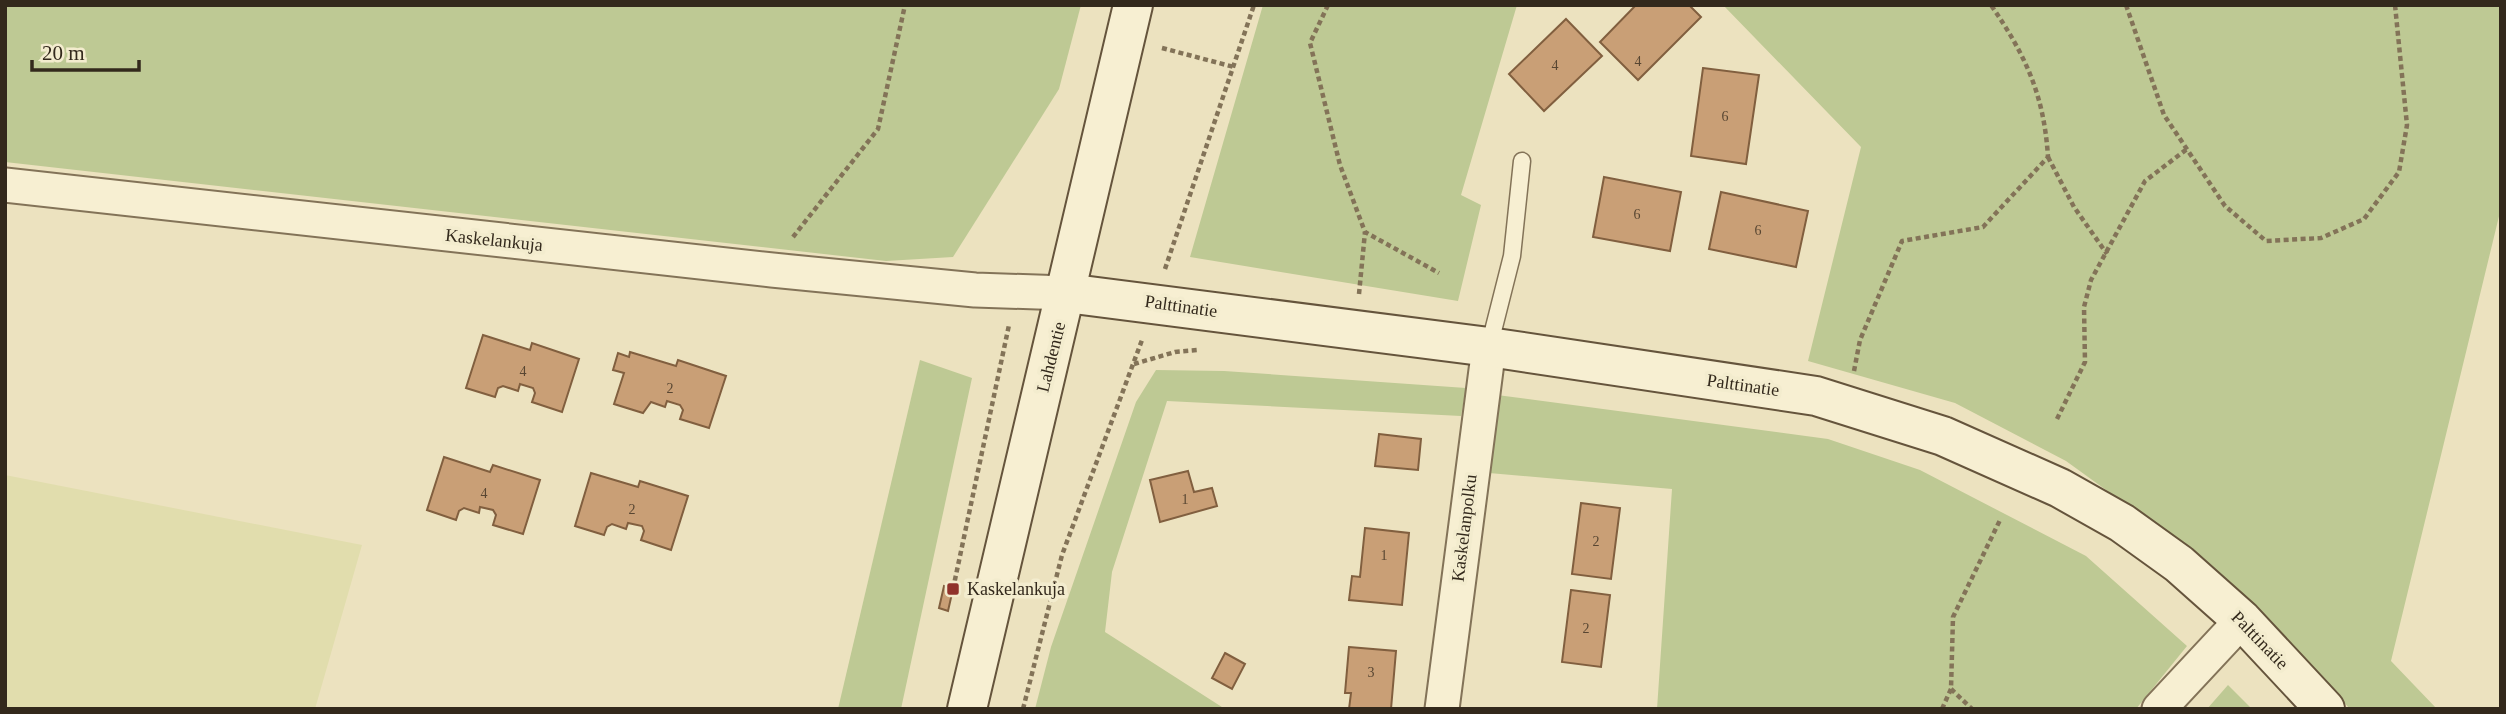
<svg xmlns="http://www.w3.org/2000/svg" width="2506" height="714" viewBox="0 0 2506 714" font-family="'Times New Roman',serif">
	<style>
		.farmland { fill: #e1ddad }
		.green { fill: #bec994 }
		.building { fill: #c99f76; stroke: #815f3f; stroke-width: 2 }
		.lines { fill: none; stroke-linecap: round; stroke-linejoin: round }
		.lane-casing { stroke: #837358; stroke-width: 19 }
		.street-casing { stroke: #837358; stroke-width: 37 }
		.secondary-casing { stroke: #65543c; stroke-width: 42 }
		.path { stroke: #837358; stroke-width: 4.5; stroke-dasharray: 5 3.5; stroke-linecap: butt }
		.lane { stroke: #f7efd2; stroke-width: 16 }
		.street { stroke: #f7efd2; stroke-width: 33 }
		.secondary { stroke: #f7efd2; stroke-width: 38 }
		.poi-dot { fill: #90322b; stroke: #f3ecce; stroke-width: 2.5 }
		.labels { text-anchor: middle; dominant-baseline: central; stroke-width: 7; stroke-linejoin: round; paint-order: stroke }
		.number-label { font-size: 14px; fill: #584632 }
		.street-label { font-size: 18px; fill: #33291c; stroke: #f3ecce }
		.poi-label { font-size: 18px; fill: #33291c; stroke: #f3ecce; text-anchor: start }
	</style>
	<rect width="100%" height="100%" fill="#ece2bf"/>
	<path class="farmland" d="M5,475L362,545L315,709H5Z"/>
	<g class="green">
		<path d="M5,5H1081L1059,89L953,257L886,261L5,162Z"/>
		<path d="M1263,5H1517L1461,195L1481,205L1458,301L1190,257Z"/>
		<path d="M1723,5H2501V208L2391,661L2437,709H2350L2253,603L2196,555L2066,461L1955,403L1808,361L1861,147Z"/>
		<path d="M920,360L972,378L901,709H838Z"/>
		<path d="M1156,370L1224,371L1466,388L1461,416L1167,401L1112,572L1105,632L1225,709H1035L1051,647L1136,402Z"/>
		<path d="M1497,395L1828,439L1920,470L2086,556L2187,646L2136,709H1657L1672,489L1489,473Z"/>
		<path d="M2228,685L2252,709H2207Z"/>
	</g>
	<g class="building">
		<path d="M1636,5H1689L1701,17L1638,80L1600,42Z"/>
		<path d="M1566,19L1602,56L1544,111L1509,74Z"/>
		<path d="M1703,68L1759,75L1746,164L1691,156Z"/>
		<path d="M1604,177L1681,192L1670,251L1593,237Z"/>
		<path d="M1721,192L1808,211L1796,267L1709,249Z"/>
		<path d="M483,335L530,350L532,343L579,359L562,412L532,402L535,393L533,388L520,384L518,391L503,386L498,388L495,397L466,388Z"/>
		<path d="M630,352L676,366L678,360L726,376L709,428L680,419L683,410L680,405L667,401L665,407L651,402L643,413L614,404L624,373L613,370L618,353L629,357Z"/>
		<path d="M1379,434L1421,439L1418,470L1375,466Z"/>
		<path d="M444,457L490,472L493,465L540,480L523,534L493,525L496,515L493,510L480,507L479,513L464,508L459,511L456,520L427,510Z"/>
		<path d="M1188,471L1194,492L1212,488L1217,506L1160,522L1150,480Z"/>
		<path d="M591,473L638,487L640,481L688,496L671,550L641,540L644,531L642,526L628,523L626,529L612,524L607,527L604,535L575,526Z"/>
		<path d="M1581,503L1620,508L1611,579L1572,574Z"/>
		<path d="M1365,528L1409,533L1402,605L1349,600L1352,576L1360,577Z"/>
		<path d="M944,586L953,589L948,611L939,608Z"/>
		<path d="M1571,590L1610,595L1601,667L1562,662Z"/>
		<path d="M1349,647L1396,651L1391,709H1349L1351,693H1345Z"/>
		<path d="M1225,653L1245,664L1232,689L1212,678Z"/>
	</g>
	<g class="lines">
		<defs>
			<path id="lane" d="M1489,347L1512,256L1522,161"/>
			<g id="street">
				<path d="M5,185L772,270L975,290L1066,293"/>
				<path d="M1442,709L1489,347"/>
				<path d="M2159,709L2242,620"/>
			</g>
			<g id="secondary">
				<path d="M1066,293L1489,347L1816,396L1943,436L2060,488L2122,523L2179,564L2242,620L2325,709"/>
				<path d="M967,709L1133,5"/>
			</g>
		</defs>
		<use href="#lane" class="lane-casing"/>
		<use href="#street" class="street-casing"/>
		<use href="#secondary" class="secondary-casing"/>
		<g class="path">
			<path d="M1328,5L1310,43L1340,165L1365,232L1439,273"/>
			<path d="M2126,5L2164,115L2225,206L2266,241L2321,238L2364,219L2399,172L2407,125L2395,5"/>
			<path d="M1162,48L1234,67"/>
			<path d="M2048,157L2074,207L2107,254"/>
			<path d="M793,237L878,129L905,5"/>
			<path d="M1165,269L1254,5"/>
			<path d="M1359,294L1365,232"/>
			<path d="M1134,364L1175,352L1198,350"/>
			<path d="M1854,371L1860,340L1902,241L1983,227L2048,157C2044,95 2026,56 1991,5"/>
			<path d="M2057,419L2085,362L2084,307L2091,280L2145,181L2187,149"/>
			<path d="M953,589L1009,325"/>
			<path d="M1951,689L1972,709"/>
			<path d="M1023,709L1062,555L1142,340"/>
			<path d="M1942,709L1951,689L1953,617L2001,518"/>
		</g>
		<use href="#lane" class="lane"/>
		<use href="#street" class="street"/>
		<use href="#secondary" class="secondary"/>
	</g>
	<rect class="poi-dot" x="946" y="582" width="14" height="14" rx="3.5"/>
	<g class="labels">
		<g class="number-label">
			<text x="1638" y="61">4</text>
			<text x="1555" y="65">4</text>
			<text x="1725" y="116">6</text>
			<text x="1637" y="214">6</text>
			<text x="1758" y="230">6</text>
			<text x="523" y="371">4</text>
			<text x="670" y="388">2</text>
			<text x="484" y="493">4</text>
			<text x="1185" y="499">1</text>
			<text x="632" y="509">2</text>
			<text x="1596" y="541">2</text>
			<text x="1384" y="555">1</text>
			<text x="1586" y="628">2</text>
			<text x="1371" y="672">3</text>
		</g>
		<g class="street-label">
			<text transform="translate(494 240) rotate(6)">Kaskelankuja</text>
			<text transform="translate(1181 306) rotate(8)">Palttinatie</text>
			<text transform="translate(1051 357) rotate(-76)">Lahdentie</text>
			<text transform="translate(1743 385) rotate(8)">Palttinatie</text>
			<text transform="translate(1464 528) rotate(-83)">Kaskelanpolku</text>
			<text transform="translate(2260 640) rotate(46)">Palttinatie</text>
		</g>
		<g class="poi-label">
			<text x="967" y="589">Kaskelankuja</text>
		</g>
	</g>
	<rect width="2506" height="714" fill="none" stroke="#33291c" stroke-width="14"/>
	<path d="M32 60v10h107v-10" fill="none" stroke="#33291c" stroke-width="3.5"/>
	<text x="42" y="60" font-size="21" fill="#33291c" stroke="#f3ecce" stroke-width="5" paint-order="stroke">20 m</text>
</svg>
